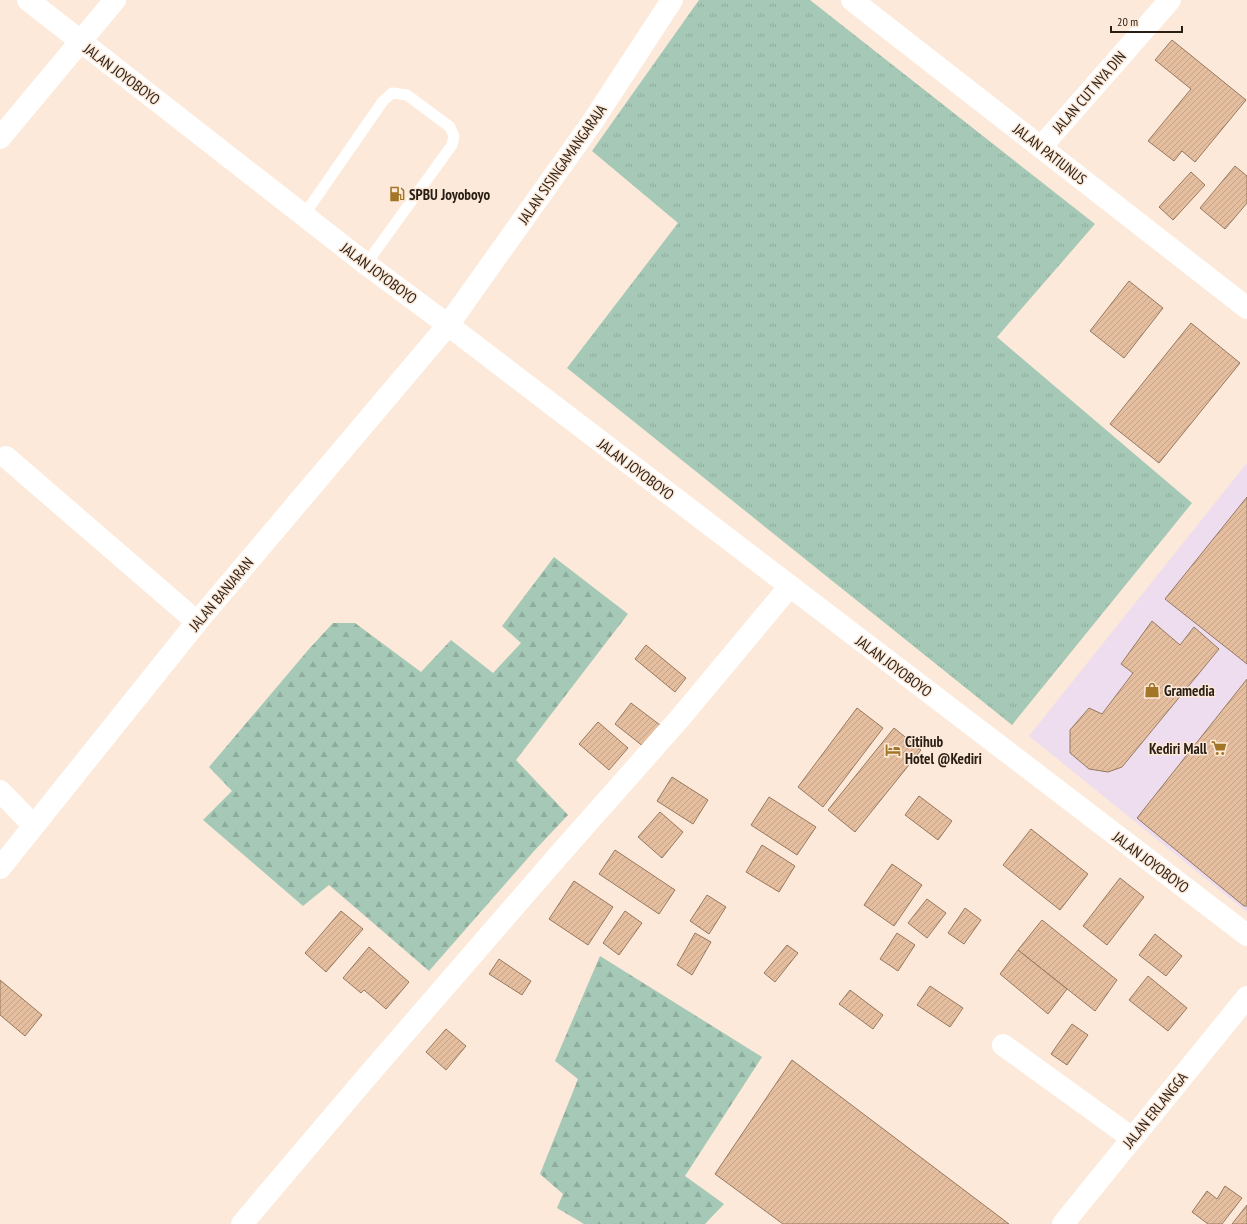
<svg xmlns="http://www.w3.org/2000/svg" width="1247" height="1224" viewBox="0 0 1247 1224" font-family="'PT Sans Narrow',sans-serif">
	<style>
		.commercial { fill: #edddef }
		.grass { fill: url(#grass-tufts) }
		.forest { fill: url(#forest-firs) }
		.building { fill: url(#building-hatch); stroke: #967961 }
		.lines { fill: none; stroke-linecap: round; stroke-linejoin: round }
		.service { stroke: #fff; stroke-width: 11 }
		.minor { stroke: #fff; stroke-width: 22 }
		.tertiary { stroke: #fff; stroke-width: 22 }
		.secondary { stroke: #fff; stroke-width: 22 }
		.labels { text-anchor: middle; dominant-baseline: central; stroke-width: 3; stroke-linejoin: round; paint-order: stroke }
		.street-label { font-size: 15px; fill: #291e14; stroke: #fce9d9 }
		.poi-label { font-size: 15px; font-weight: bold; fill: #291e14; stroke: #fce9d9; text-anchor: start }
	</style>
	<defs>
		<pattern id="grass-tufts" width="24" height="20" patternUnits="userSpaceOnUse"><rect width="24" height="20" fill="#a5c9b6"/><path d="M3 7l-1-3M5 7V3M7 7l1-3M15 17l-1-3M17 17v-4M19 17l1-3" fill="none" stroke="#8eac9c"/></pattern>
		<pattern id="forest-firs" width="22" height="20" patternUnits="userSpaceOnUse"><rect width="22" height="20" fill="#a5c9b6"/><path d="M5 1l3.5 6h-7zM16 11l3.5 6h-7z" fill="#8eac9c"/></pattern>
		<pattern id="building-hatch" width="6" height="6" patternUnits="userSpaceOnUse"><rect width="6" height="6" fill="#e4be9e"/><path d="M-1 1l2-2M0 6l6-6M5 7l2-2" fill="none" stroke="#c4a387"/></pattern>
	</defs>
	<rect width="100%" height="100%" fill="#fce9d9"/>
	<path class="commercial" d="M1247,463V912L1029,736Z"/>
	<path class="grass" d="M699,0H810L1095,224L997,337L1192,503L1012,725L567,368L678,223L592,151Z"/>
	<g class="forest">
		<path d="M554,557L628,614L516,760L568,815L535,850L429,971L329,885L303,906L203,820L232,791L209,767L309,649L333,623H355L421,672L451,640L493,673L521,643L502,626Z"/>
		<path d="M600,956L762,1057L685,1176L724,1204L705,1224H584L557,1208L563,1194L540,1174L578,1079L555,1061Z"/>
	</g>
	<g class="building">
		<path d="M1172,40L1246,100L1195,162L1182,151L1174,161L1148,141L1191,89L1155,60Z"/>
		<path d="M1235,166L1247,176V203L1225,229L1200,208Z"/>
		<path d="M1191,172L1205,185L1173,220L1159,207Z"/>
		<path d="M1129,281L1163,308L1124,358L1090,331Z"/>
		<path d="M1191,323L1240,363L1159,463L1110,424Z"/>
		<path d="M1247,497V664L1165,599Z"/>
		<path d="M1152,621L1180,645L1194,627L1219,649L1122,767L1108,772L1089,769L1070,753V730L1089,708L1102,714L1133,673L1121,664Z"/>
		<path d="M646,645L686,678L675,692L635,659Z"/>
		<path d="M1247,679V906H1244L1137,818Z"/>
		<path d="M631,703L660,725L644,747L615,724Z"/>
		<path d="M857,708L883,728L823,807L798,787Z"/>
		<path d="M598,722L628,748L609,770L579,744Z"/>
		<path d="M894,728L921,750L855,832L828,810Z"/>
		<path d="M672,777L708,800L693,824L657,801Z"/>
		<path d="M919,796L952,821L938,840L905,815Z"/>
		<path d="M769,797L816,827L797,855L751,825Z"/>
		<path d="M660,812L683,832L662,858L638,837Z"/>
		<path d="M1031,829L1088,874L1060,910L1003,865Z"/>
		<path d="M762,845L795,866L779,892L746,872Z"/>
		<path d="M615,850L675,890L659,914L599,874Z"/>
		<path d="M892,864L922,885L894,926L864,905Z"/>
		<path d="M1120,878L1144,897L1107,945L1083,926Z"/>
		<path d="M574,881L613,907L588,945L549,919Z"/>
		<path d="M707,895L726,907L709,934L690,921Z"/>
		<path d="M927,899L946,913L927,938L908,923Z"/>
		<path d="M965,908L981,920L964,944L948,933Z"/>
		<path d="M341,911L363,929L326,972L305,953Z"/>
		<path d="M625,911L642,923L619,955L603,943Z"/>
		<path d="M1042,920L1117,980L1095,1011L1018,950Z"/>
		<path d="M695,933L711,942L692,975L677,965Z"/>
		<path d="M897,933L915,945L898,971L880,959Z"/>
		<path d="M1155,934L1182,956L1166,976L1139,955Z"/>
		<path d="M787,945L798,953L775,982L764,973Z"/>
		<path d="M369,947L409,982L386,1009L364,990L361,993L343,978Z"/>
		<path d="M1018,950L1067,989L1048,1014L1000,974Z"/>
		<path d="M499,959L531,981L522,995L489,974Z"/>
		<path d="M1148,976L1187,1008L1168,1031L1129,1000Z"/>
		<path d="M0,980L42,1015L25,1036L0,1015Z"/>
		<path d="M930,986L963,1008L950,1027L917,1005Z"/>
		<path d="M850,990L883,1015L873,1029L839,1004Z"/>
		<path d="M1072,1024L1088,1035L1067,1065L1051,1054Z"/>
		<path d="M446,1029L466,1046L446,1070L426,1052Z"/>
		<path d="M792,1060L1009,1224H783L715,1174Z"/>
		<path d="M1225,1186L1242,1198L1222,1224H1208L1192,1212L1207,1191L1217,1199Z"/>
		<path d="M1247,1205V1224H1232Z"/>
	</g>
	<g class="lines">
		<path class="service" d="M304,215L383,101L392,93L407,95L450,127L454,136L452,145L366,264"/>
		<g class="minor">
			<path d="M1041,147L1170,0"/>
			<path d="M6,457L197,622"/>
			<path d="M0,791L33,825"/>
			<path d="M0,868L197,622L448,325L591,124L672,0"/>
			<path d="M1003,1045L1132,1138"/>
			<path d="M242,1224L364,1080L558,856L680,718L790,586"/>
		</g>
		<g class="tertiary">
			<path d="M852,0L1247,308"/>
			<path d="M0,138L115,0"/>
		</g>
		<g class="secondary">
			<path d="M28,0L366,264L448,325L1247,935"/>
			<path d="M1063,1224L1247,997"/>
		</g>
	</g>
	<defs>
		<symbol id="fuel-bare" viewBox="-9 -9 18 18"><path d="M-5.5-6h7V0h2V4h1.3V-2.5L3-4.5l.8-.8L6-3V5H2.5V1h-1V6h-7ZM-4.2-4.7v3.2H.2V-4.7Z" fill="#a27527" stroke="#fce9d9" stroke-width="2.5" paint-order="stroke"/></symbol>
		<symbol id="shop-bare" viewBox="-9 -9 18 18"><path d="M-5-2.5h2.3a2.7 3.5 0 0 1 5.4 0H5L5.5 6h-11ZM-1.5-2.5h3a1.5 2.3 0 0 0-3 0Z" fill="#a27527" stroke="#fce9d9" stroke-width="2.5" paint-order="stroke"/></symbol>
		<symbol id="supermarket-bare" viewBox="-9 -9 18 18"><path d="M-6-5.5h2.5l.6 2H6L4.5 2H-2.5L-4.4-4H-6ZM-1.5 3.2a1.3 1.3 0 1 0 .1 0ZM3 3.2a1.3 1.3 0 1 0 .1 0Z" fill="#a27527" stroke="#fce9d9" stroke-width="2.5" paint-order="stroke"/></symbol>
		<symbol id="hotel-bare" viewBox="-9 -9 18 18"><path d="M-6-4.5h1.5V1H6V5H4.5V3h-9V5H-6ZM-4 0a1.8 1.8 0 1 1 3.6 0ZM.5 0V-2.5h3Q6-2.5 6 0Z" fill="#a27527" stroke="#fce9d9" stroke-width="2.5" paint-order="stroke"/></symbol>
	</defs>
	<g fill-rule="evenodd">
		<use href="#fuel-bare" x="386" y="183" width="22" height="22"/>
		<use href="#shop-bare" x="1141" y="679" width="22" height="22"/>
		<use href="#supermarket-bare" x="1208" y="737" width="22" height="22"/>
		<use href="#hotel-bare" x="882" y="739" width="22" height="22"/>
	</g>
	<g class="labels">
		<g class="street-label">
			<text transform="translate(122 74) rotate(37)">JALAN JOYOBOYO</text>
			<text transform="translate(1089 92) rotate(-49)">JALAN CUT NYA DIN</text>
			<text transform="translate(1050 154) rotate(38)">JALAN PATIUNUS</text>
			<text transform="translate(562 164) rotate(-55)">JALAN SISINGAMANGARAJA</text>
			<text transform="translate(379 273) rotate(37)">JALAN JOYOBOYO</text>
			<text transform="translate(636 469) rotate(37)">JALAN JOYOBOYO</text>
			<text transform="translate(221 594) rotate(-50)">JALAN BANJARAN</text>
			<text transform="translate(894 666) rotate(37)">JALAN JOYOBOYO</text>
			<text transform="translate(1151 862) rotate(37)">JALAN JOYOBOYO</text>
			<text transform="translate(1155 1110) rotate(-51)">JALAN ERLANGGA</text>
		</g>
		<g class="poi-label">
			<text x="409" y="194">SPBU Joyoboyo</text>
			<text x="1164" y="690">Gramedia</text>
			<text x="905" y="741">Citihub<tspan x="905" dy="17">Hotel @Kediri</tspan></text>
			<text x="1207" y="748" text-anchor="end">Kediri Mall</text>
		</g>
	</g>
	<path d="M1111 26v6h71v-6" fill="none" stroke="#291e14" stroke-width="2"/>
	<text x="1117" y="26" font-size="12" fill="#291e14" stroke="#fce9d9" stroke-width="3" paint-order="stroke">20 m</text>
</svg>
